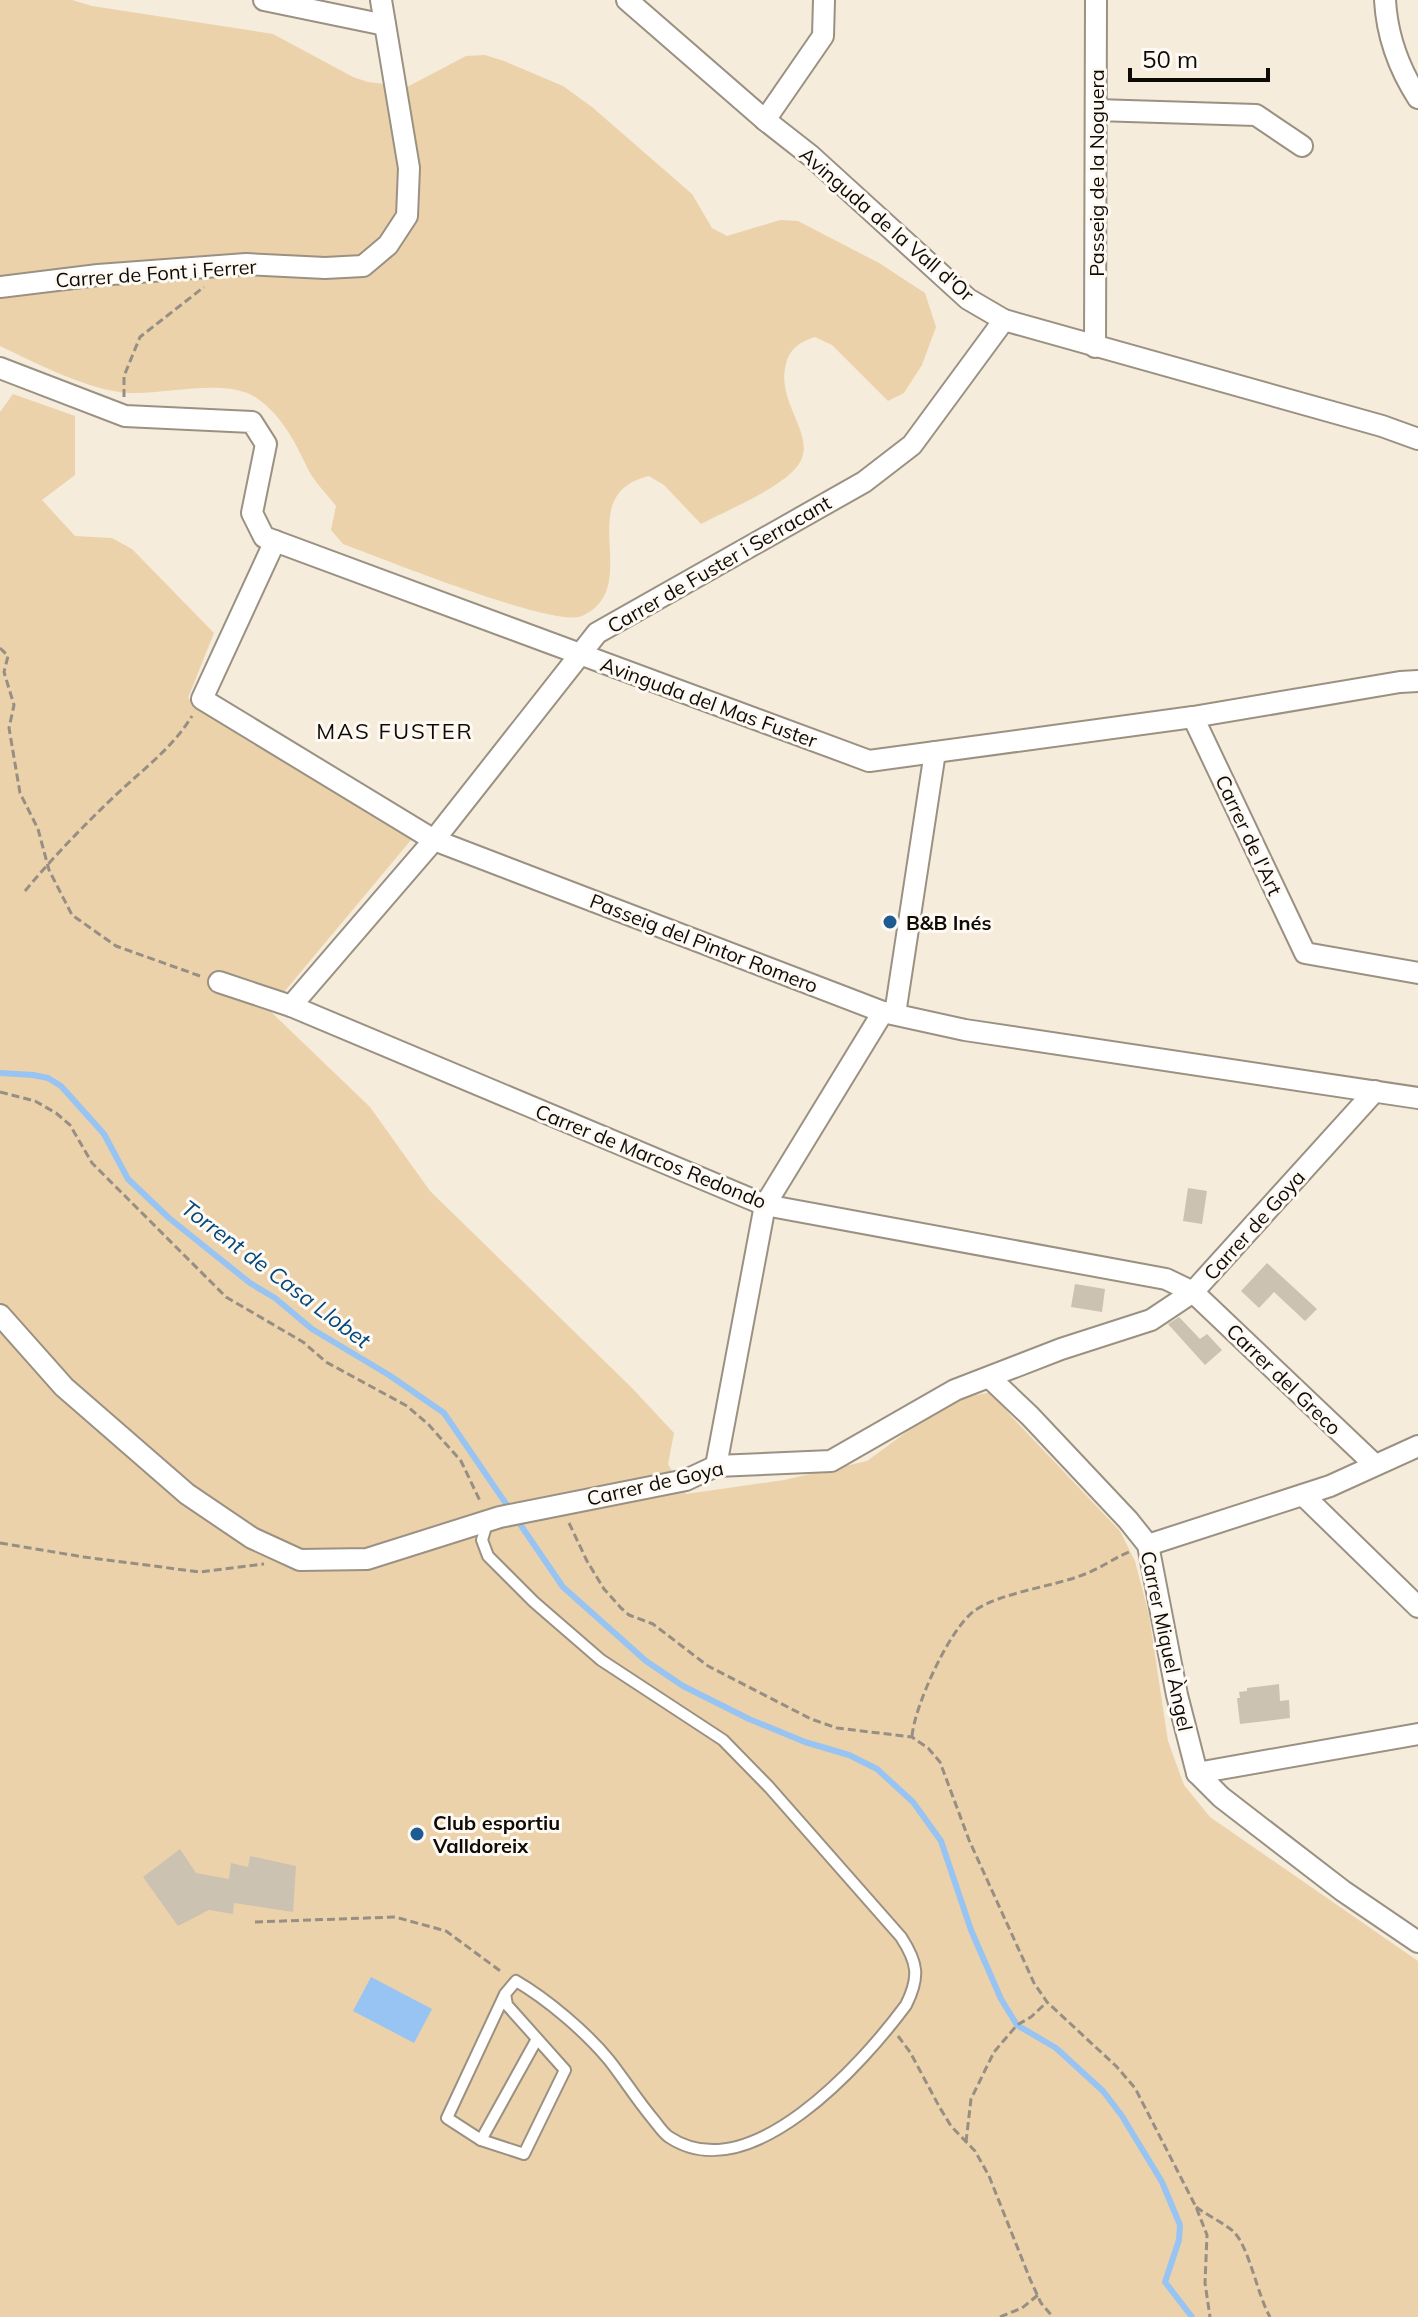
<svg xmlns="http://www.w3.org/2000/svg" width="1418" height="2317" viewBox="0 0 1418 2317" font-family="Mulish,sans-serif">
	<style>
		.green { fill: #ebd2ab }
		.water { fill: #97c4f2 }
		.lines { fill: none; stroke-linecap: round; stroke-linejoin: round }
		.stream { stroke: #97c4f2; stroke-width: 6 }
		.building { fill: #ccc2b2 }
		.service-casing { stroke: #9b9182; stroke-width: 14 }
		.minor-casing { stroke: #9b9182; stroke-width: 24 }
		.path { stroke: #978f83; stroke-width: 3; stroke-dasharray: 8 4; stroke-linecap: butt }
		.service { stroke: #fff; stroke-width: 10 }
		.minor { stroke: #fff; stroke-width: 20 }
		.poi-dot { fill: #1e5b91; stroke: #fefaf3; stroke-width: 3 }
		.labels { text-anchor: middle; dominant-baseline: central; stroke-width: 6; stroke-linejoin: round; paint-order: stroke }
		.street-label { font-size: 20px; fill: #0e0b06; stroke: #fefaf3 }
		.poi-label { font-size: 20px; font-weight: bold; fill: #0e0b06; stroke: #fefaf3; text-anchor: start }
		.neighbourhood-label { font-size: 22px; letter-spacing: 2px; fill: #0e0b06; stroke: #fefaf3 }
		.water-label { font-size: 22px; font-style: italic; fill: #00487f; stroke: #fefaf3 }
	</style>
	<rect width="100%" height="100%" fill="#f6ecdb"/>
	<g class="green">
		<path d="M0,0H72L92,6L273,34L353,77L368,82L407,87L466,56L485,55L504,61L563,86L592,107L692,194L712,228L727,236L780,220L798,221L879,263L925,293L936,327L922,365L904,393L888,401L832,345L815,337C800,342 790,348 786,364C776,400 812,431 802,458C793,484 725,511 701,524L664,485L649,476C569,495 646,587 582,616C554,628 381,558 343,544L331,530L336,506C327,494 313,481 307,467C295,442 282,416 258,399C225,375 158,398 119,392C83,387 33,362 0,346Z"/>
		<path d="M13,394L75,416V475L42,500L75,536L112,538L132,549L214,633L188,698L278,758L411,840L269,1010L370,1107L430,1191L631,1387L674,1433L668,1464L686,1494L784,1480L867,1461L950,1400L992,1392L1011,1416L1120,1531L1135,1561L1149,1615L1168,1741L1184,1785L1210,1817L1418,1961V2317H0V412Z"/>
	</g>
	<path class="water" d="M371,1977L432,2009L414,2043L353,2011Z"/>
	<g class="lines">
		<path class="stream" d="M0,1073L33,1075L48,1078L61,1086L104,1134L128,1179L169,1218L250,1283L275,1298L312,1329L389,1375L444,1413L563,1587L646,1661L683,1686L749,1719L805,1742L849,1755L877,1769L913,1802L941,1841L971,1930L1001,1999L1017,2025L1056,2048L1103,2091L1122,2116L1162,2182L1180,2225L1179,2240L1165,2282L1192,2317"/>
	</g>
	<g class="building">
		<path d="M1188,1188L1207,1191L1202,1224L1183,1221Z"/>
		<path d="M1267,1263L1317,1309L1305,1321L1274,1292L1259,1308L1241,1291Z"/>
		<path d="M1075,1284L1105,1289L1102,1312L1071,1307Z"/>
		<path d="M1179,1317L1200,1339L1207,1334L1222,1350L1205,1365L1168,1324Z"/>
		<path d="M1279,1684L1280,1701L1289,1700L1290,1718L1240,1724L1237,1698H1240L1239,1692L1247,1691V1688Z"/>
		<path d="M180,1849L196,1873L229,1879L231,1863L248,1867L250,1856L296,1866L293,1912L234,1903L233,1914L209,1910L178,1926L143,1877Z"/>
	</g>
	<g class="lines">
		<defs>
			<g id="service">
				<path d="M487,1523L482,1540L488,1556L534,1602L601,1660L723,1740L769,1787L901,1937C918,1963 920,1977 906,2005C863,2063 750,2191 669,2137C663,2133 658,2125 653,2119C637,2100 624,2079 609,2060C586,2032 547,1999 516,1981L505,1994L447,2118L481,2140L524,2154L565,2070L507,2005L505,1994"/>
				<path d="M481,2140L537,2039"/>
			</g>
			<g id="minor">
				<path d="M264,0L385,25"/>
				<path d="M627,0L765,120L811,156L968,299L1004,320L1382,426L1418,439"/>
				<path d="M1385,0C1387,36 1398,67 1418,98"/>
				<path d="M1096,110L1256,115L1302,146"/>
				<path d="M765,120L823,36L824,0"/>
				<path d="M0,287L98,275L246,264L325,268L363,266L388,245L407,216L409,168L381,0"/>
				<path d="M1095,347L1096,0"/>
				<path d="M0,368L125,416L252,422L266,444L252,513L264,537L869,761L1193,717L1400,682L1418,681"/>
				<path d="M275,541L202,699L434,840L883,1012L965,1030L1418,1098"/>
				<path d="M1193,717L1305,953L1418,973"/>
				<path d="M219,982L291,1006L765,1205L1166,1279L1193,1292L1375,1465"/>
				<path d="M291,1006L434,840L597,633L864,482L912,445L1004,320"/>
				<path d="M895,1014L935,752"/>
				<path d="M0,1315L64,1387L187,1494L252,1538L300,1560L367,1559L500,1517L686,1480L716,1466L831,1461L955,1390L1061,1349L1151,1320L1193,1292L1375,1091"/>
				<path d="M990,1378L1030,1416L1128,1520L1148,1545L1177,1695L1197,1773L1221,1797L1343,1891L1418,1942"/>
				<path d="M716,1466L765,1205L883,1012"/>
				<path d="M1303,1495L1418,1607"/>
				<path d="M1148,1545L1330,1486L1418,1446"/>
				<path d="M1197,1773L1418,1734"/>
			</g>
		</defs>
		<use href="#service" class="service-casing"/>
		<use href="#minor" class="minor-casing"/>
		<g class="path">
			<path d="M124,397V376L140,337L204,287"/>
			<path d="M0,648L8,656L4,672L14,705L9,728L20,793L38,829L49,870L72,915L116,946L200,976"/>
			<path d="M25,891C54,856 86,823 119,792C146,767 173,747 192,716"/>
			<path d="M0,1092L35,1101L56,1113L70,1125L92,1163L226,1297L303,1342L326,1362L407,1406L429,1425L461,1461L481,1503"/>
			<path d="M569,1523L587,1561L604,1589L621,1608L629,1615L653,1624L708,1666L811,1719L837,1728L912,1737L928,1748L940,1762L969,1840L1034,1983L1047,2002L1116,2066L1135,2088L1196,2207L1207,2235L1205,2283L1210,2317"/>
			<path d="M0,1543L84,1557L200,1572L264,1564"/>
			<path d="M912,1736C915,1705 949,1630 974,1611C1001,1592 1053,1587 1085,1574C1101,1568 1114,1558 1129,1552"/>
			<path d="M255,1922L395,1917L446,1931L503,1973"/>
			<path d="M898,2036L910,2052L940,2108L951,2126L975,2151L989,2176L1030,2279L1041,2303L1053,2317"/>
			<path d="M966,2142L971,2099L994,2052L1017,2025L1031,2017L1047,2002"/>
			<path d="M1196,2207C1207,2215 1222,2222 1233,2231C1249,2246 1257,2294 1270,2317"/>
			<path d="M1000,2317L1022,2308L1038,2295"/>
		</g>
		<use href="#service" class="service"/>
		<use href="#minor" class="minor"/>
	</g>
	<g class="poi-dot">
		<circle cx="890" cy="922" r="8"/>
		<circle cx="417" cy="1834" r="8"/>
	</g>
	<g class="labels">
		<g class="street-label">
			<text transform="translate(1096 173) rotate(-90)">Passeig de la Noguera</text>
			<text transform="translate(887 224) rotate(41)">Avinguda de la Vall d'Or</text>
			<text transform="translate(156 273) rotate(-4)">Carrer de Font i Ferrer</text>
			<text transform="translate(719 564) rotate(-30)">Carrer de Fuster i Serracant</text>
			<text transform="translate(709 702) rotate(20)">Avinguda del Mas Fuster</text>
			<text transform="translate(1249 835) rotate(65)">Carrer de l'Art</text>
			<text transform="translate(704 943) rotate(21)">Passeig del Pintor Romero</text>
			<text transform="translate(651 1156) rotate(22)">Carrer de Marcos Redondo</text>
			<text transform="translate(1254 1225) rotate(-48)">Carrer de Goya</text>
			<text transform="translate(1284 1379) rotate(44)">Carrer del Greco</text>
			<text transform="translate(655 1483) rotate(-13)">Carrer de Goya</text>
			<text transform="translate(1167 1641) rotate(78)">Carrer Miquel Àngel</text>
		</g>
		<g class="poi-label">
			<text x="906" y="922">B&amp;B Inés</text>
			<text x="433" y="1822">Club esportiu<tspan x="433" dy="23">Valldoreix</tspan></text>
		</g>
		<g class="neighbourhood-label">
			<text x="395" y="731">MAS FUSTER</text>
		</g>
		<g class="water-label">
			<text transform="translate(276 1274) rotate(37)">Torrent de Casa Llobet</text>
		</g>
	</g>
	<path d="M1130 68v12h138v-12" fill="none" stroke="#0e0b06" stroke-width="4"/>
	<text x="1142" y="68" font-size="24" fill="#0e0b06" stroke="#fefaf3" stroke-width="6" paint-order="stroke">50 m</text>
</svg>
